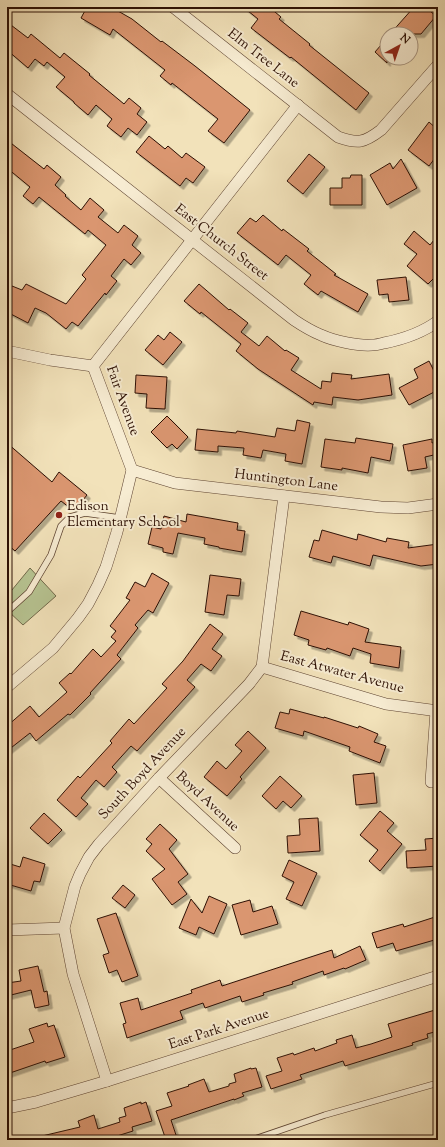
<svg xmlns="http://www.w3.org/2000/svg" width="445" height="1147" viewBox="0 0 445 1147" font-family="'Sorts Mill Goudy',serif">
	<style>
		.green { fill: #b7c492; stroke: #726a4b }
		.building { fill: #da966f; stroke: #2d1004; filter: url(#shadow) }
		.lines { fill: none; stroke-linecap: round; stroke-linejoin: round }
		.lane-casing { stroke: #5e4432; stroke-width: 7 }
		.street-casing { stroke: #5e4432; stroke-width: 12 }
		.lane { stroke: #f7ecd2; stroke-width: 5.5 }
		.street { stroke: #f7ecd2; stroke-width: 11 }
		.poi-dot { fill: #8f2418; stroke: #f7ecd2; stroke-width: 1.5 }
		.labels { text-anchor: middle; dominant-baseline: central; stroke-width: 4; stroke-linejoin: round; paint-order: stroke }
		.street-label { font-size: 14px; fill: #2d1004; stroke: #f7ecd2 }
		.poi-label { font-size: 14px; fill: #2d1004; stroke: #f7ecd2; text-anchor: start }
	</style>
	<defs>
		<filter id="shadow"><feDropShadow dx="3.5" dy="3.5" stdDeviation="0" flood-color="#0004"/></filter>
	</defs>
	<rect width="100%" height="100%" fill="#f2e2ba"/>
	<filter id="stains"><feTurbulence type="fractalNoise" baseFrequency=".005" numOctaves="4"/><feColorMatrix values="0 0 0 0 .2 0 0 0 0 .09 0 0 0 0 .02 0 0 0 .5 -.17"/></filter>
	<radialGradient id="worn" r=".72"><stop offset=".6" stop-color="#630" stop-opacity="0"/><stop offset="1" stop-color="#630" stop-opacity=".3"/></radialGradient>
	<path class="green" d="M30,568L56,596L23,625L7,610V596Z"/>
	<g class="building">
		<path d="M87,7H111L132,19L161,42L162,41L195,66L250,110L224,143L208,131L218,119L172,83L171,85L160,76L165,70L113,29L110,35L81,18Z"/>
		<path d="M243,7H269L281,17L279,19L310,44L309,45L369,93L356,110L291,57L290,58L251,28L258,19Z"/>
		<path d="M414,7H425L436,16L421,34H390Z"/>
		<path d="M7,22L28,38L31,34L60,58L64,53L90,74L89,75L124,104L129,98L141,108L137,114L147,122L137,135L128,128L121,137L107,126L112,119L96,105L88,115L74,103V102L56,87L65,77L47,62L44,66L35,59L28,68L7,50Z"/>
		<path d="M387,38V63L375,52Z"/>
		<path d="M429,122L438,130V144L434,150L438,154L429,166L408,150Z"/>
		<path d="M149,136L165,149L168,146L182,158L186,153L205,167L193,183L186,178L180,186L136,152Z"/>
		<path d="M7,140L44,169L47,165L61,177L55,185L66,195L65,196L81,210L90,198L104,210L98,217L118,233L124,225L138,236L132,245L141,253L131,265L124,259L111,276L117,281L106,295L105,293L78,326L72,322L66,329L46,313L35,308L28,323L7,312V284L22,290L26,284L66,304L86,279L82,275L106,245L88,230L85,234L39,197L33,204L23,196L30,187L7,168Z"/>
		<path d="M309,154L325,167L303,194L287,181Z"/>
		<path d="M401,159L417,188L387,205L370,175L390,163L393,169Z"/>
		<path d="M351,175H362V205H330V188H342V178H350Z"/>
		<path d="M263,215L282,231L283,229L309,249L307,251L336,274L334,275L368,294L358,312L321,291L318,295L304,284L311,275L286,255L278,265L237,233L250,218L256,222Z"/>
		<path d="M414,231L430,245L438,235V274L428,284L407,266L417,254L404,244Z"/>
		<path d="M406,277L409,300L389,302L388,294L379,295L377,280Z"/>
		<path d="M199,284L229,310L230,309L248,323L241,332L259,346L267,336L285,351L286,350L299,358L291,370L321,389L322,381L331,382L332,373L352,375L351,379L389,374L392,395L358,400L333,397L332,405L314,402L313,405L258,369L236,351L241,344L201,312L200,314L184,301Z"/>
		<path d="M170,332L182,342L163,365L145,350L158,335L164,340Z"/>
		<path d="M429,361L438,379V390L409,405L399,388L418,378L414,369Z"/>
		<path d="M136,375L167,377L165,409L146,408L147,394L135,393Z"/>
		<path d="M167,416L188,437L177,449L172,444L167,448L151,432Z"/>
		<path d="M297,420L310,423L302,464L285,461L286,454L263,450L261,458L243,455L244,448L218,446V452L195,450L197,429L236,433L237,431L275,437L277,428L295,431Z"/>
		<path d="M356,438L393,444L390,461L371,457L368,473L342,468V470L321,467L325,439L355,443Z"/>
		<path d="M432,439V443L438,441V454L425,457L427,468L408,471L403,445Z"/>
		<path d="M7,443L52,482L59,472L87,495L74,511L61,501L15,551L7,544Z"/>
		<path d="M187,514L238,523L237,530L245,531L242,552L219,548V547L204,544L205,538L178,533L173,554L163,552V548L148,544L152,527L161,529L164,516L186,522Z"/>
		<path d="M322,530L357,540L358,534L386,542L387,538L409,542L408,548L438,544V564L421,566L373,555L370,566L333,556L331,563L309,557L314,540L319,541Z"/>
		<path d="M152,573L169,583L153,613L148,610L135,625L138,628L117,655L121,659L90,693L91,694L70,715L68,714L36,741L30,733L7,751V726L30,706L39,717L67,692L59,683L70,673L71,674L93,649L101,657L116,641L111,637L116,631L110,626L130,600L126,598L135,582L145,587Z"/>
		<path d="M210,575L241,579L239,596L227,595L224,615L205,612Z"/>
		<path d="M301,611L348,625L349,622L369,629L365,642L401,647L399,668L370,663L371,654L353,648L350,656L327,648L326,650L308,645L309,640L294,635Z"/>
		<path d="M210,624L223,634L212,649L222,656L211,671L201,664L187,680L195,687L137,751L131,746L112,767L117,772L104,787L96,780L81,798L88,804L76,817L57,800L78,776L80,778L112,743L110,741L129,719L134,724L167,688L162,684L183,661Z"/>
		<path d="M290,709L324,718V717L358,728L359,726L378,734L374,742L386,746L380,763L349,751L350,747L304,731L303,736L275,728L280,712L289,714Z"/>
		<path d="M248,731L266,748L240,777L242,779L227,796L204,777L217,761L226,769L242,751L235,745Z"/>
		<path d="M374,773L377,803L356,805L353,775Z"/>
		<path d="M280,776L302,796L291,808L283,801L276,809L262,796Z"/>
		<path d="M380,811L394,823L387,831L402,844L380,871L369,861L378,850L360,835Z"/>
		<path d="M44,813L62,830L48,844L30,828Z"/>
		<path d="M318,818L320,851L288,853L287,836L300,835L299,819Z"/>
		<path d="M160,824L177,840L169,849L188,874L178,882L187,894L172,905L152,879L165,869L146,851L152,844L146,839Z"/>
		<path d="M438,838V866L407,868L406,851L426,850L425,839Z"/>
		<path d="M23,857L45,864L40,882L34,881L31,891L7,884V863L20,867Z"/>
		<path d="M289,860L317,873L302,906L286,899L294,882L282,876Z"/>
		<path d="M123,885L135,895L125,908L112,898Z"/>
		<path d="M209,896L227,904L214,934L199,927L196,935L179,928L191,899L202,913Z"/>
		<path d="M250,900L253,912L272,906L278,924L241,935L232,905Z"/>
		<path d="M116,913L138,976L122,982L117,970L109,973L103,955L109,953L97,919Z"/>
		<path d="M438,916V939L396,951L393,943L377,948L372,933L403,924L404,927Z"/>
		<path d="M360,946L366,960L345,969L344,968L324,975L323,971L292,982L293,984L263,993L264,995L242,1002L240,996L205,1008L203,1003L180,1011L183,1019L127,1038L123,1024L126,1023L120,1003L138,998L141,1010L192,993L191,990L220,980L222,986L332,950L334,958Z"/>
		<path d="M38,966L44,992L47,991L49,1005L35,1008L31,990L7,996V983L21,981L19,970Z"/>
		<path d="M435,1010L438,1015V1031L427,1034L428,1038L412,1043L413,1045L345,1066L343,1061L300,1075L302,1079L271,1089L266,1076L282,1071L277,1058L293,1053L294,1055L314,1048L315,1051L337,1043L336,1040L352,1035L356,1048L371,1044L392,1037L388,1024Z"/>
		<path d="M47,1023L48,1027L54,1025L65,1057L46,1063L45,1061L7,1074V1051L34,1042L29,1029Z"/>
		<path d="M251,1068V1069L256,1068L262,1087L242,1093L244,1096L234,1100V1099L171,1120L177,1138L170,1140H166L156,1111L172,1106L167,1093L189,1086L188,1085L204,1079L209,1092L229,1086V1084L236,1082L234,1074Z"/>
		<path d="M141,1102V1104L146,1102L152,1121L132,1127L133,1131L117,1136L118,1137L107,1140H42V1136L80,1127L78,1121L94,1115L98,1129L120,1122L119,1118L126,1116L124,1108Z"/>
	</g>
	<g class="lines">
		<defs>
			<g id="lane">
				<path d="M7,612L29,592L51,555L61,526L70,517L85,513L120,518"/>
				<path d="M252,1140L325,1115L438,1083"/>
			</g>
			<g id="street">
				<path d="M173,7L338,137C358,144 364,143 381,130L438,65"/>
				<path d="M7,94L294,320C303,326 311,331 321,335C334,341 358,346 372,345C376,345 380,344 384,343C404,339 422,333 438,321"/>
				<path d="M7,351L50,360L93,366"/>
				<path d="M93,366L298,105"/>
				<path d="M132,470L175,483L381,507L408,508L438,504"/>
				<path d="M262,667L386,704L438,711"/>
				<path d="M7,687L53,648L78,618L88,604L98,585L106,567L117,532L132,470L93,366"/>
				<path d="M159,778L235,848"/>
				<path d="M431,782L436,711"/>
				<path d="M7,930L64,928"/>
				<path d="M107,1081L73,974L64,928L75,886L80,874L89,857L99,844L159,778L249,684L262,667L284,496"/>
				<path d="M7,1108L36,1102L107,1081L438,976"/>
			</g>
		</defs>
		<use href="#lane" class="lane-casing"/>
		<use href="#street" class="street-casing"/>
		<use href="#lane" class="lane"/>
		<use href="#street" class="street"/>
	</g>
	<circle class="poi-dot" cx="59" cy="515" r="4"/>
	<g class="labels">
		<g class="street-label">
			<text transform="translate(263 59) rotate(38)">Elm Tree Lane</text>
			<text transform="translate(221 243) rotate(38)">East Church Street</text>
			<text transform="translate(122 401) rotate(70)">Fair Avenue</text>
			<text transform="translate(286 481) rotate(7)">Huntington Lane</text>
			<text transform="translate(342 673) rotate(15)">East Atwater Avenue</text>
			<text transform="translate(143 774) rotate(-47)">South Boyd Avenue</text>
			<text transform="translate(207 802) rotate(43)">Boyd Avenue</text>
			<text transform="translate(219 1030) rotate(-18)">East Park Avenue</text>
		</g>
		<g class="poi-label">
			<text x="67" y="507">Edison<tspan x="67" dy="16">Elementary School</tspan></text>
		</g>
	</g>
	<rect width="445" height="1147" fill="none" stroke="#f2e2ba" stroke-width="24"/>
	<rect x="8" y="8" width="429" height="1131" fill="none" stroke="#2d1004" stroke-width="2"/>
	<rect x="12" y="12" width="421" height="1123" fill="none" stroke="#2d1004"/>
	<g transform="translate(399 46) rotate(40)"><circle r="19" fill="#f7ecd2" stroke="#a69480"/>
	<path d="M0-3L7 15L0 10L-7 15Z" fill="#8f2418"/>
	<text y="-6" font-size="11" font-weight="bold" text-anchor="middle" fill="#2d1004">N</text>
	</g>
	<rect width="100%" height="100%" filter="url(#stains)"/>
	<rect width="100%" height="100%" fill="url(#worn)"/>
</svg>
